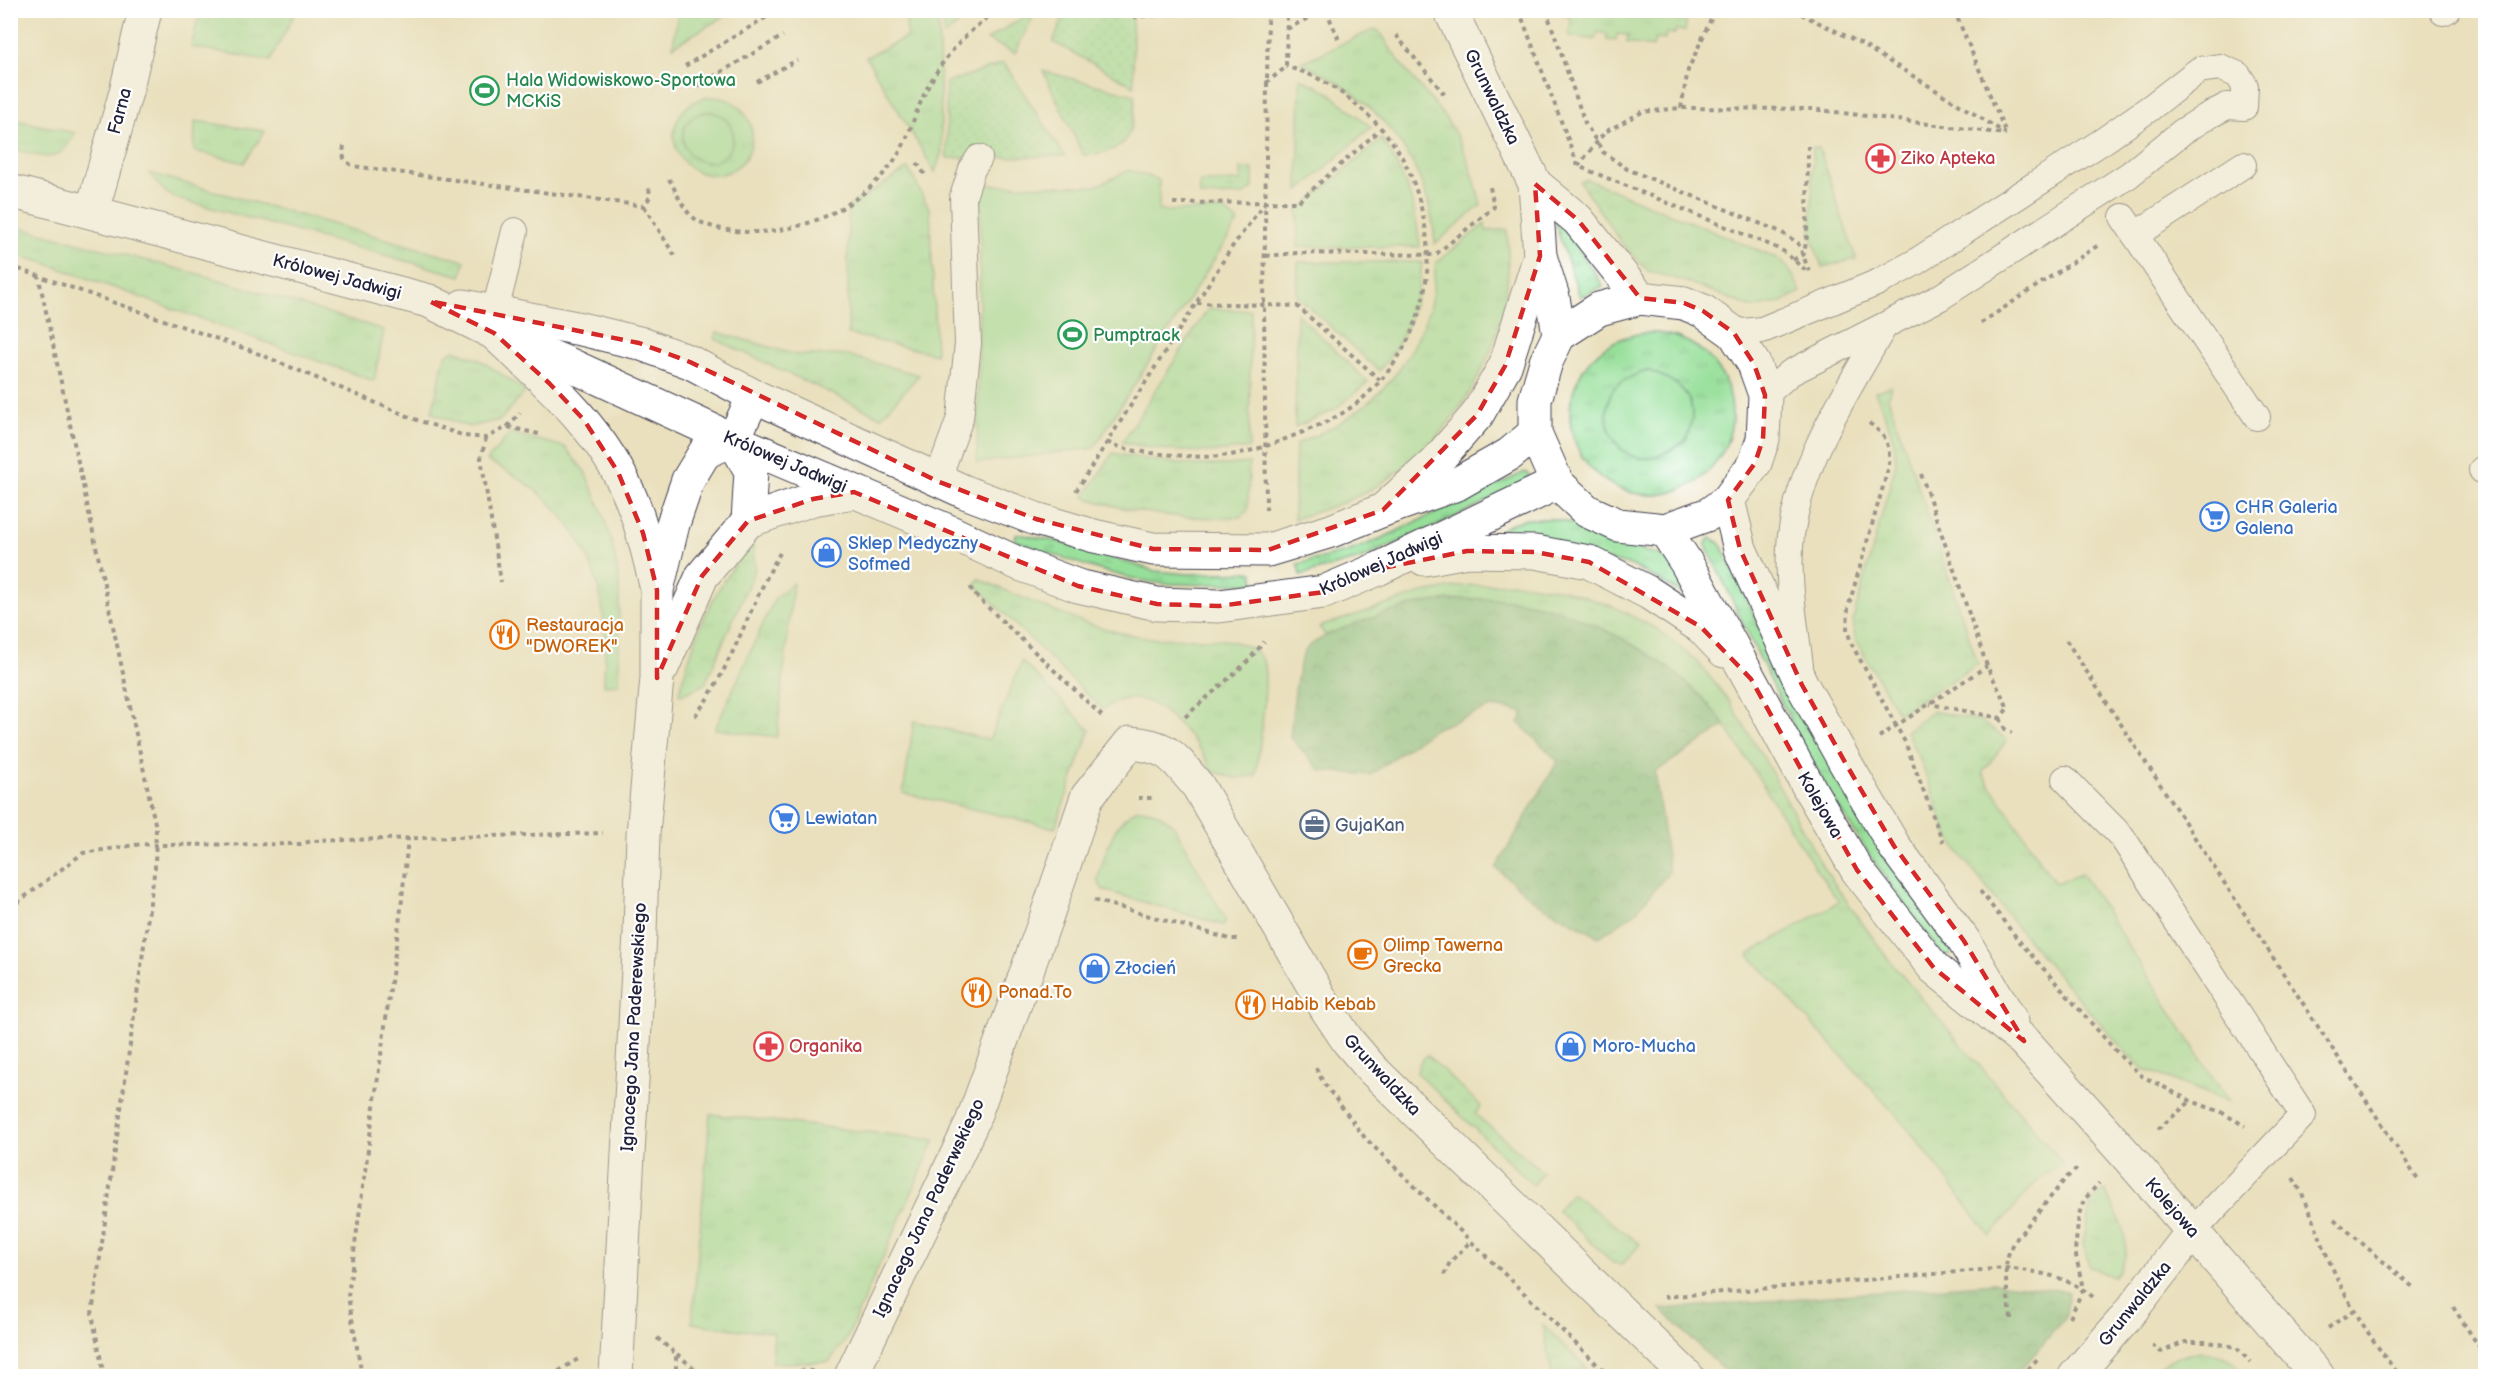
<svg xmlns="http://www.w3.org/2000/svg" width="2496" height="1387" viewBox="0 0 2496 1387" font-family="'Balsamiq Sans',sans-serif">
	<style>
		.grass { fill: url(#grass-tufts); stroke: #5c806a; stroke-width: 1.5 }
		.forest { fill: url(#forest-crowns); stroke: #4d705e; stroke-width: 1.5 }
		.park { fill: url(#park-dots); stroke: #5c806a; stroke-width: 1.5 }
		.garden { fill: #96df99; stroke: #5c806a; stroke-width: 1.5 }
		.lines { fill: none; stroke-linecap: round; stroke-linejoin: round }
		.service-casing { stroke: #403e4e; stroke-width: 28 }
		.minor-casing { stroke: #403e4e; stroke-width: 35 }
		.tertiary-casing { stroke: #403e4e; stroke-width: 35 }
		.path { stroke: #403e4e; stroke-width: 4; stroke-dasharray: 4.5 4.5; stroke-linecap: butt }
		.service { stroke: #fff; stroke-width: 26 }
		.minor { stroke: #fff; stroke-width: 33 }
		.tertiary { stroke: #fff; stroke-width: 33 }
		.marked { fill: none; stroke: #d62828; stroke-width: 4.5; stroke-dasharray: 12 8; stroke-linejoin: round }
		.labels { text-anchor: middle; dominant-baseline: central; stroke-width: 4.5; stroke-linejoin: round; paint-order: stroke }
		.leisure-label { font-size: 18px; fill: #27864d; stroke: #fff; text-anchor: start }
		.street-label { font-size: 18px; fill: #22223b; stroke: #fff }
		.health-label { font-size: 18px; fill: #be3a42; stroke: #fff; text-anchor: start }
		.shop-label { font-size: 18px; fill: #366cbe; stroke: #fff; text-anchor: start }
		.food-label { font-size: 18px; fill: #c56008; stroke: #fff; text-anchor: start }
		.service-label { font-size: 18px; fill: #4e5e75; stroke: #fff; text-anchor: start }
	</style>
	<defs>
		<pattern id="grass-tufts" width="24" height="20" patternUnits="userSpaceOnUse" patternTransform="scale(1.5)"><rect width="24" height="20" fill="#96df99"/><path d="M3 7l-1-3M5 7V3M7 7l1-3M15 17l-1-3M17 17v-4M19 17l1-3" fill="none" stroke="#81bf85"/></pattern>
		<pattern id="forest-crowns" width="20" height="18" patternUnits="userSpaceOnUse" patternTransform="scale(1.5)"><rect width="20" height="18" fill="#78be81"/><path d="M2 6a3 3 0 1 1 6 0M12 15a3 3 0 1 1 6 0" fill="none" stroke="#629a6b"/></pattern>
		<pattern id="park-dots" width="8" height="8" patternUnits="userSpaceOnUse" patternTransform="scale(1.5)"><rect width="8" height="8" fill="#96df99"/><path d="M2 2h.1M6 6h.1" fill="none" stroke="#81bf85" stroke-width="1.8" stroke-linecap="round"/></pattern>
	</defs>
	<rect width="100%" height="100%" fill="#fff"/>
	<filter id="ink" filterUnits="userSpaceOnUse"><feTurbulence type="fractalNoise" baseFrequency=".0167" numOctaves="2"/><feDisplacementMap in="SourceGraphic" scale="12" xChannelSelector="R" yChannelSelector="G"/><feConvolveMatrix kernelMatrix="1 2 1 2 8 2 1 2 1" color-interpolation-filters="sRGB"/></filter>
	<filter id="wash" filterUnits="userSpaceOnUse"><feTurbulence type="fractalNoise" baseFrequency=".008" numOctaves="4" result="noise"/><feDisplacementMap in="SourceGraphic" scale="24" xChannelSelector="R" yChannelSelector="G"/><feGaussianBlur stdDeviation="1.35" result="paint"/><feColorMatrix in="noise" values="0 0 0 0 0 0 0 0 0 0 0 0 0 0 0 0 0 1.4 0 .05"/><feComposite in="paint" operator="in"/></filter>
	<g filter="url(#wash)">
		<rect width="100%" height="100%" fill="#eae0bd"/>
		<g class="grass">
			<path d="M1563,10H1660L1670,13L1671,11H1679L1678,18L1687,19L1685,31L1676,30L1675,34L1666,33L1665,40L1655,39L1653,47L1627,43L1628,35L1617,34L1616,41L1607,40V34L1598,32L1595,40L1569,36L1571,18L1562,15Z"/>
			<path d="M200,11V10L296,11L270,61L191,47Z"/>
			<path d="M678,11V10L734,11L673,46Z"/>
			<path d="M906,11H938L942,152L935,172L866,57L907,37Z"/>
			<path d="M1375,29C1384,33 1388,46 1394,54C1409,76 1428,95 1444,116C1463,142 1474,174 1481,205L1435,244C1430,161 1375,94 1300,63Z"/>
			<path d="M1300,78L1328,92L1371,127L1298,192Z"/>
			<circle cx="713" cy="136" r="39"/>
			<path d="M10,119H11L75,133C58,168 42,156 11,148Z"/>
			<path d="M195,121L265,131L244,163L194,151Z"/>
			<path d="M1382,139C1406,178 1415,202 1420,247H1298V210Z"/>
			<path d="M1813,147L1819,148L1856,259L1822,267L1811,236Z"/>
			<path d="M908,168L930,210L936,354L848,334V207Z"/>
			<path d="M1241,169H1253V188L1244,195L1200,196V182L1241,181Z"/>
			<path d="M149,173L465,261L461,276L175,198L164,191Z"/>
			<path d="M1586,179L1777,258C1790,267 1795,279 1801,292L1782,302L1753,308L1690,283L1648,271L1623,245L1580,182Z"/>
			<path d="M1560,220L1603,286L1580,297L1555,223Z"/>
			<path d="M1485,224L1486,231L1507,229C1508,247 1509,265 1507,284C1499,365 1446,446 1375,487C1350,502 1322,510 1294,519L1296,444C1362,418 1407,378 1429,309C1434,294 1434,278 1436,263Z"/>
			<path d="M11,225L213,278L384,330L374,381L42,262L11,254Z"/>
			<path d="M1298,262H1422C1419,302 1405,340 1379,371L1297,296Z"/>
			<path d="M1208,309L1251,310L1249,448C1206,455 1165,452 1122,442Z"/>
			<path d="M1297,314L1368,382L1334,410L1295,427Z"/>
			<path d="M717,332L797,355H845L919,375L881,417L715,339Z"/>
			<circle cx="1651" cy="414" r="81"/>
			<path d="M454,350L480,360L526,391L500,420L469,427L432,413L443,363L446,355Z"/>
			<path d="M1891,386L1888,397L1978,664L1898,714L1855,639L1853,620L1896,463C1896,438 1885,416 1875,392Z"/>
			<path d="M510,433L565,447L585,472L602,511L612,543L619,579V684L604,685C604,664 607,641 604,620C596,545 555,492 487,461Z"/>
			<path d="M1113,453C1159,462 1202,469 1249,463L1248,510L1241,517C1186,520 1136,515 1084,497Z"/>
			<path d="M1525,472L1529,475L1526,482L1436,526L1360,559L1300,575L1298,564L1350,551L1382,538Z"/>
			<path d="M1527,519H1554L1576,525L1614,543L1660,555L1679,570L1689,597L1633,566L1504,537L1501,530L1512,523Z"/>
			<path d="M1019,534L1060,542L1155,571L1188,574L1253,572L1255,583C1223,584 1190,586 1158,583C1109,576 1063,558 1017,541L1015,538L1016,535Z"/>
			<path d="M1711,538L1720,543L1784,678L1952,951L1950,956L1941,954C1901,899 1860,845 1826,786C1781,708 1745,625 1706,545L1707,541Z"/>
			<path d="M753,545L755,569L705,684L681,695L679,693C694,639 712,584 753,545Z"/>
			<path d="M979,579C1034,602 1090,631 1151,638C1181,641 1244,630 1262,659C1271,674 1258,755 1256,776L1235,778L1211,771C1205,748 1164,703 1139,699C1127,697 1113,702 1103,709L1100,707L975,585Z"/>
			<path d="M793,583L777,737L715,729L775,598Z"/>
			<path d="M1515,583L1564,590L1614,607L1657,629L1697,661L1729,701L1763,757L1824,869L1888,959L2063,1163L2037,1181L1990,1236L1907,1127L1748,954L1839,902L1814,866L1725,725L1703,698L1378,617L1325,635L1319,627L1422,593L1460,586Z"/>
			<path d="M1022,661L1090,730L1055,828L903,793L914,721L989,740Z"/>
			<path d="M1933,711L1981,721L2007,740L1982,773L2055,883L2082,874L2229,1102L2144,1069L2127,1054L2026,938L1961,855L1948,836L1921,762L1906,731Z"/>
			<path d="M1138,809C1155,810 1162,814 1174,826L1226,920L1223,925L1103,890L1097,880C1106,854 1111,821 1138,809Z"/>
			<path d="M1427,1055L1481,1106L1475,1114L1543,1172L1533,1185L1417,1073L1419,1064Z"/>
			<path d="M710,1114L935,1140L847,1338L829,1362L772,1363L774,1332L741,1330L692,1323Z"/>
			<path d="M2104,1190C2118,1214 2140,1252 2113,1277L2090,1267L2083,1244L2091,1203Z"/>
			<path d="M1572,1193L1640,1244L1623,1264L1613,1263L1557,1210Z"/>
			<path d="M1543,1325L1587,1368L1552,1375Z"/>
			<path d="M2199,1352C2224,1354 2230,1357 2246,1376H2150C2162,1360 2179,1356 2199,1352Z"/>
		</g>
		<g class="forest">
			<path d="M1461,599C1475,599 1489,598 1502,599C1571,604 1654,650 1702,697C1710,706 1718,716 1725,726L1655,772L1669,872L1635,913L1599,937L1537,903L1496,868L1558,761L1519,723L1524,712L1492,707L1434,729L1370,775L1321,771L1290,737C1293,716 1295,669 1305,651C1315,633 1398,609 1420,604C1433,600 1448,601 1461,599Z"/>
			<path d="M1994,1283L2068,1291L2067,1315L2016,1376H1730L1661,1309Z"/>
		</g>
		<g class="park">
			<path d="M944,10H975V11L944,36Z"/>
			<path d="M1033,11H1036L1015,53L987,40Z"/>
			<path d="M1066,11H1132L1134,86L1053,42Z"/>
			<path d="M1004,63L1065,156L947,158L946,83Z"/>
			<path d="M1043,71L1135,95C1135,135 1126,154 1083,155Z"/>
		</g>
		<g class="garden">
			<circle cx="708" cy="137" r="25"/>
			<path d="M1129,170L1159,180V211L1224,210L1238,222L1094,448L977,463L981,185L1096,186Z"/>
			<path d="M1647,370C1669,378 1693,388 1692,417C1692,424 1688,433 1686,440C1674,448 1663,456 1649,458C1618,462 1601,425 1609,400C1610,395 1611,391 1614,388C1623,379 1636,375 1647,370Z"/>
		</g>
	</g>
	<g filter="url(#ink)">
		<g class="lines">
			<defs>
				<g id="service">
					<path d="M2443,12L2447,10"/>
					<path d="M2123,217L2257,417"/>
					<path d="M2135,235L2243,165"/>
					<path d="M495,311L515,231"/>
					<path d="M1734,333L1762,330L1879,282L1914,263L2106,139L2150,108L2199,70L2220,67L2238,75L2245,86L2244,107L2227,106L2206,117L2182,132L2129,175L1939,298L1790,373L1765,395"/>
					<path d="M2482,470L2486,467"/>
					<path d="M937,481L960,418L968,344L963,197L972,169L979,158"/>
					<path d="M1800,666C1795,624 1786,578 1791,535C1802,458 1846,394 1883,328"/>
					<path d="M2065,779L2122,837L2303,1115L2193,1231"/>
				</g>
				<g id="minor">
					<path d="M1450,10L1535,184L1540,256L1553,297L1559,335"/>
					<path d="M1535,184L1578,220L1640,298"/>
					<path d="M92,211L126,92L145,10"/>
					<path d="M497,336C551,385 605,433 632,501C643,528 649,557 656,585"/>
					<path d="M733,440L751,471L748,521"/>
					<path d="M1383,510L1435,463L1477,415L1505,366L1540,256"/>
					<path d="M662,668L702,576L748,521L813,499L854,492"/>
					<path d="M616,1376L640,933L643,834L657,678V590L673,524L688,480L705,452L733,440L754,396"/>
					<path d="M851,1376L971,1125L1045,921L1087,797L1130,743C1170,746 1174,758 1198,786L1326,1008L1348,1041L1372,1069L1687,1376"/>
				</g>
				<g id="tertiary">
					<path d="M10,191L429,301L494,333L566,363L733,440L946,530L1017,563L1078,586L1157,604L1219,606L1324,592L1378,569L1557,483"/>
					<path d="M1640,298L1684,303L1703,311L1734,333L1754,364L1765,395L1763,439L1755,463L1728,500L1709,514L1665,530L1618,525L1587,511L1557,483L1535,433V400L1546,362L1559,335L1599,309Z"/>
					<path d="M463,306L581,329L639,343L690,362L754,396L965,492L1036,519L1094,536L1153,549L1268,550L1331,531L1383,510L1457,484L1510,454L1535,433"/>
					<path d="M1728,500L1740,549L1802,685L1846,764L1894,846L1964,941L2012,1022"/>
					<path d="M1665,530L1687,564L1812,793L1857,870L1934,968L2024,1041L2127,1156L2318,1376"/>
					<path d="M1424,559L1467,551L1535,552L1589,562L1649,593L1701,627L1724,651"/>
					<path d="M2075,1376L2123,1321L2193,1231"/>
				</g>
			</defs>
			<use href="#service" class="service-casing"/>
			<use href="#minor" class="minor-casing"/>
			<use href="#tertiary" class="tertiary-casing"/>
			<g class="path">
				<path d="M1326,10L1340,42"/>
				<path d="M1519,10L1578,166L1770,245L1783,251L1809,273"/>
				<path d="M1546,10L1585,123L1603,152L1627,169L1781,232L1798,243L1810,273"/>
				<path d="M1793,10L1858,42L2005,133"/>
				<path d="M1954,10L2006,133"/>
				<path d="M2308,10L2322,12"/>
				<path d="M1133,17L1176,14L1190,11"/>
				<path d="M1287,29L1324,10"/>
				<path d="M1396,35L1445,95"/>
				<path d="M685,66L770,15"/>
				<path d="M757,82L797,60"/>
				<path d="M1266,83L1286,67L1287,10"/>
				<path d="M697,86L783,36"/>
				<path d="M1681,108L1688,70L1715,10"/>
				<path d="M344,146C342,157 343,160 353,166L644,206L650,197L649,187"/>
				<path d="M917,163L926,176"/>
				<path d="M1578,166L1605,132L1642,112L1681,108L1812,109L2006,134"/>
				<path d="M669,179C675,189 680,202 687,211C700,229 735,232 755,232C811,231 864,204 896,158C908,140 913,119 922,99C938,63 965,31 999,10"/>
				<path d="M1173,203L1298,202L1382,128"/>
				<path d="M644,206L676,258"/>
				<path d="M1266,256L1297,253L1435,255L1494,207L1490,187"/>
				<path d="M1793,260L1804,254L1807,236L1808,146"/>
				<path d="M10,266L252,351L417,420L465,436L486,438L507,427L520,413"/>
				<path d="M38,274L156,828L155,867L92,1314L104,1376"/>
				<path d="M1197,303L1297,306L1380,380"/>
				<path d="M1981,323L2100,244"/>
				<path d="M1869,423C1887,436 1890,444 1889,466L1848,608L1847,629L1851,643L1905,742L1943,842"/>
				<path d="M508,427L539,434"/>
				<path d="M486,438L481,458L501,582"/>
				<path d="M1107,442C1127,452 1152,453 1174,455C1222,460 1248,454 1293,436C1316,427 1338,418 1357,403C1413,358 1439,285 1423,216C1415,179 1401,147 1374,121C1350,97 1320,74 1286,67"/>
				<path d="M1921,474L1987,666L2008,708L2000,718L1930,704"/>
				<path d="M1076,491L1232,247L1264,204"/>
				<path d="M1266,510L1264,304L1268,10"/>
				<path d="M971,587L972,592L1102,716"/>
				<path d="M2066,640L2418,1180"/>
				<path d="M695,716C732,668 749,606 780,553"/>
				<path d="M1185,717L1246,663L1264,642"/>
				<path d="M2000,718L2005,729L2012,733"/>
				<path d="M1879,737L1987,666"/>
				<path d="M1138,798H1154"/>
				<path d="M1980,891L2020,942L2122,1058L2142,1076L2191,1101L2221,1112L2245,1126"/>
				<path d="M1094,900L1230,939H1240"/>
				<path d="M10,908L83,853L142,844L157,845L300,844L312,841L603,833"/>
				<path d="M1316,1068L1323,1082L1365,1138L1609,1376"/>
				<path d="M2158,1129L2191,1101"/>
				<path d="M2293,1178C2309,1203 2317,1231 2328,1258C2347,1302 2370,1339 2400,1376"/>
				<path d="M2334,1219L2414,1288"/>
				<path d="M1444,1275L1450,1262L1470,1242"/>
				<path d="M1664,1297L2005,1268C2038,1272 2066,1275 2093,1297"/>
				<path d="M2453,1307L2486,1357"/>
				<path d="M2070,1318L2083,1289L2075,1251L2079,1214L2084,1200L2099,1183"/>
				<path d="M2011,1319C2008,1292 2000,1267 2013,1243L2066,1178L2079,1167"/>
				<path d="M2328,1328L2353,1311"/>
				<path d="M657,1338L676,1354V1376"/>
				<path d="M2152,1345L2161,1352L2185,1342H2208L2236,1347L2250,1362"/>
				<path d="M677,1354L699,1373L710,1376"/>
				<path d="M362,1376L348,1296L401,909L408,838"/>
				<path d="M551,1376L578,1359"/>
				<path d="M764,1376L807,1370L814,1372"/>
				<path d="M1577,1376L1603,1371"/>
				<path d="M2022,1376L2039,1357"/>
			</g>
			<use href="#service" class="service"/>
			<use href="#minor" class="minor"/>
			<use href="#tertiary" class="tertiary"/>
		</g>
	</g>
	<path d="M0 0H2496V1387H0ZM1535,184L1578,220L1640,298L1684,303L1703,311L1734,333L1754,364L1765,395L1763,439L1755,463L1728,500L1740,549L1802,685L1846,764L1894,846L1964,941L2024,1041L1934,968L1857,870L1751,679L1701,627L1589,562L1535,552L1467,551L1378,569L1324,592L1219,606L1157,604L1078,586L854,492L813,499L748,521L702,576L657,678V590L643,533L618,472L584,420L549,383L494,333L429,301L639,343L690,362L937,481L1036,519L1153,549L1268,550L1383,510L1477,415L1505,366L1540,256Z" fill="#eae0bd" fill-opacity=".55" fill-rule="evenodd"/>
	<path class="marked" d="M1535,184L1578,220L1640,298L1684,303L1703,311L1734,333L1754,364L1765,395L1763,439L1755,463L1728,500L1740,549L1802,685L1846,764L1894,846L1964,941L2024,1041L1934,968L1857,870L1751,679L1701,627L1589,562L1535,552L1467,551L1378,569L1324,592L1219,606L1157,604L1078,586L854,492L813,499L748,521L702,576L657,678V590L643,533L618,472L584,420L549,383L494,333L429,301L639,343L690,362L937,481L1036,519L1153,549L1268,550L1383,510L1477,415L1505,366L1540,256Z"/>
	<defs>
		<symbol id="stadium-ring" viewBox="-11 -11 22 22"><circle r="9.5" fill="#fff" stroke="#2e9e5b" stroke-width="1.5"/><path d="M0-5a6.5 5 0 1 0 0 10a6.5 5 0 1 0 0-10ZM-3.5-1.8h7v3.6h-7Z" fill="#2e9e5b"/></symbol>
		<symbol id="pharmacy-ring" viewBox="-11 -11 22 22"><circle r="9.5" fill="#fff" stroke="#e0444e" stroke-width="1.5"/><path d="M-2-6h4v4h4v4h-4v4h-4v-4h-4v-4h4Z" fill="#e0444e"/></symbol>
		<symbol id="supermarket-ring" viewBox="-11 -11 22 22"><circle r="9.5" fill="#fff" stroke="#3f7fe0" stroke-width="1.5"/><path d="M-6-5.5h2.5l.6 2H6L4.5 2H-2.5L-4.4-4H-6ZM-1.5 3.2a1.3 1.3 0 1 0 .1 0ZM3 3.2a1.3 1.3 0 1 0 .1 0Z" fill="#3f7fe0"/></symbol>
		<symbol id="shop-ring" viewBox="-11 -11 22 22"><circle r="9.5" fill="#fff" stroke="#3f7fe0" stroke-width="1.5"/><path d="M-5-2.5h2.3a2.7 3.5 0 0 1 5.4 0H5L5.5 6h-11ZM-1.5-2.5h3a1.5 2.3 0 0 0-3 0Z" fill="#3f7fe0"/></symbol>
		<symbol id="restaurant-ring" viewBox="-11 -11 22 22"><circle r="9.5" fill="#fff" stroke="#e8710a" stroke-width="1.5"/><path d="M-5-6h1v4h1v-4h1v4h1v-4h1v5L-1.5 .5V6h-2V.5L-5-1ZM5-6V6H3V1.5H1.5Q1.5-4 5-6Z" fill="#e8710a"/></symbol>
		<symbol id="office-ring" viewBox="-11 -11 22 22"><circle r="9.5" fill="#fff" stroke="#5c6f8a" stroke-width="1.5"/><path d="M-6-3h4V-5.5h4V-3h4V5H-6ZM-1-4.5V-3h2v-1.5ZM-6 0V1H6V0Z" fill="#5c6f8a"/></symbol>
		<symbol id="cafe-ring" viewBox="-11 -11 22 22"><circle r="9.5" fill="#fff" stroke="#e8710a" stroke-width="1.5"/><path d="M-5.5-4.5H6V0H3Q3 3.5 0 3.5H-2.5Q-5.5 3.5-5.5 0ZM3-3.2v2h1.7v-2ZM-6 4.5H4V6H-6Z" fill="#e8710a"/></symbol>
	</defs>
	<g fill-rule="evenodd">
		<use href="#stadium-ring" x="468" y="74" width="33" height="33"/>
		<use href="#pharmacy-ring" x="1864" y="142" width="33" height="33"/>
		<use href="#stadium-ring" x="1056" y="318" width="33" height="33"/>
		<use href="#supermarket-ring" x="2198" y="500" width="33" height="33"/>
		<use href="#shop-ring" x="810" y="536" width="33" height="33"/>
		<use href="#restaurant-ring" x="488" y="618" width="33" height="33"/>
		<use href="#supermarket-ring" x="768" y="802" width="33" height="33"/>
		<use href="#office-ring" x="1298" y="808" width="33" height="33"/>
		<use href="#cafe-ring" x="1346" y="938" width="33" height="33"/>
		<use href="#shop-ring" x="1078" y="952" width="33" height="33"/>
		<use href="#restaurant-ring" x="960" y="976" width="33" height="33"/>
		<use href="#restaurant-ring" x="1234" y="988" width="33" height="33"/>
		<use href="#pharmacy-ring" x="752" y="1030" width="33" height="33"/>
		<use href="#shop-ring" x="1554" y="1030" width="33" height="33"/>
	</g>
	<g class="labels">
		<g class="leisure-label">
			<text x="506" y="80">Hala Widowiskowo-Sportowa<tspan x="506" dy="21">MCKiS</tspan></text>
			<text x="1093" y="335">Pumptrack</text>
		</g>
		<g class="street-label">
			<text transform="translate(1492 97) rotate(64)">Grunwaldzka</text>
			<text transform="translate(120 111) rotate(-75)">Farna</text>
			<text transform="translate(337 277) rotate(15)">Królowej Jadwigi</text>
			<text transform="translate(785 462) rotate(23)">Królowej Jadwigi</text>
			<text transform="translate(1381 564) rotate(-24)">Królowej Jadwigi</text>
			<text transform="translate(1820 805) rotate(60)">Kolejowa</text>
			<text transform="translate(634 1027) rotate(-87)">Ignacego Jana Paderewskiego</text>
			<text transform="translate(1382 1075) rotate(47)">Grunwaldzka</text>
			<text transform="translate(929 1208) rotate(-65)">Ignacego Jana Paderwskiego</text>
			<text transform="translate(2172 1208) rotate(49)">Kolejowa</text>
			<text transform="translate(2135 1304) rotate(-51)">Grunwaldzka</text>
		</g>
		<g class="health-label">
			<text x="1901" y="158">Ziko Apteka</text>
			<text x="789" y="1046">Organika</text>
		</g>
		<g class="shop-label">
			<text x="2235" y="507">CHR Galeria<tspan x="2235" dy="21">Galena</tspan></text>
			<text x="848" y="543">Sklep Medyczny<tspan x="848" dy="21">Sofmed</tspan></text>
			<text x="805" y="818">Lewiatan</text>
			<text x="1115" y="968">Złocień</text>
			<text x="1592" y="1046">Moro-Mucha</text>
		</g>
		<g class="food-label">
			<text x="526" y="625">Restauracja<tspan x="526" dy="21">"DWOREK"</tspan></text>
			<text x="1383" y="945">Olimp Tawerna<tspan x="1383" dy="21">Grecka</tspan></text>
			<text x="998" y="992">Ponad.To</text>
			<text x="1271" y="1004">Habib Kebab</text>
		</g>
		<g class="service-label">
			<text x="1335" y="825">GujaKan</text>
		</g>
	</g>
	<rect width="2496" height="1387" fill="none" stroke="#fff" stroke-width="36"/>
</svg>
